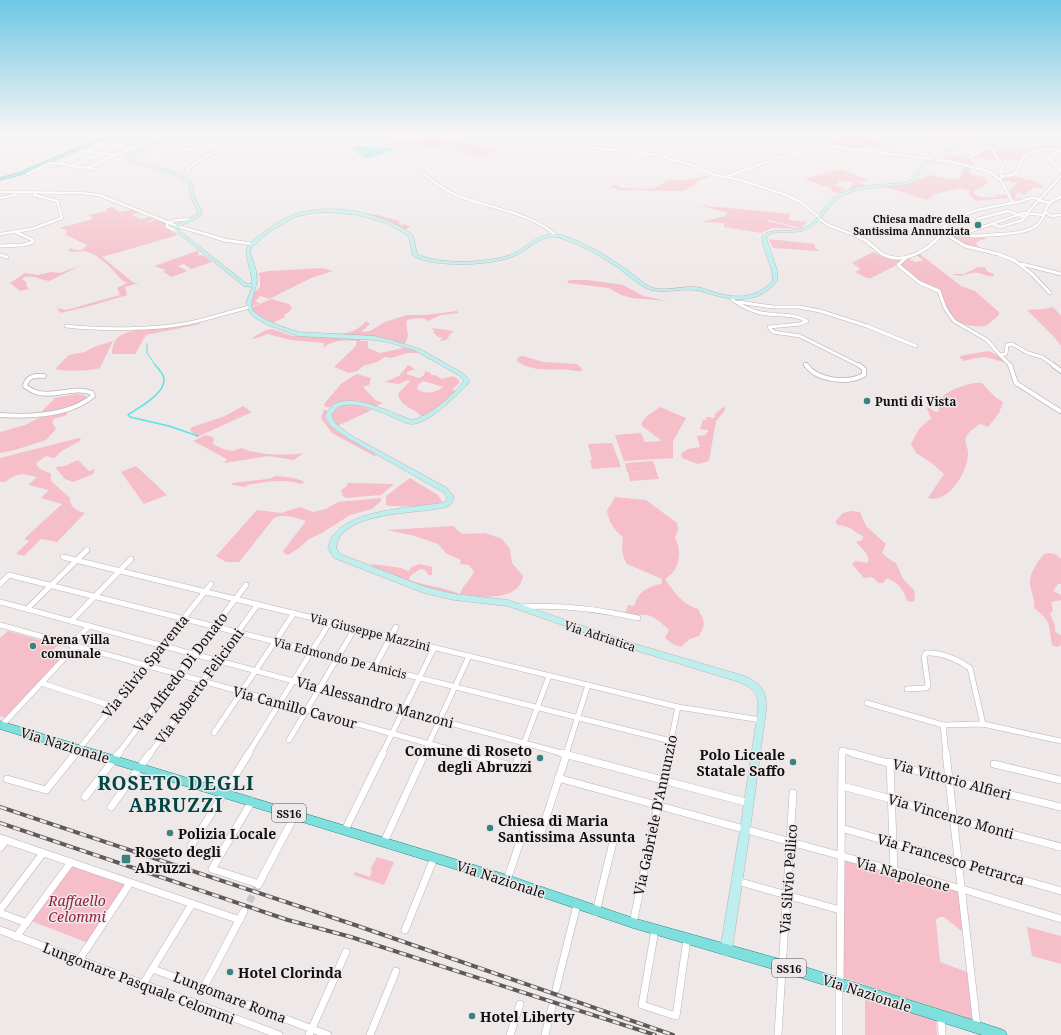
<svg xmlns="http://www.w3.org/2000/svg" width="1061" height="1035" viewBox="0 0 1061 1035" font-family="'Noto Serif',serif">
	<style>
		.green { fill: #f5bec9; fill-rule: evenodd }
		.water { fill: #57e4e2 }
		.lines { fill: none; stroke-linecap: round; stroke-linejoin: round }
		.stream-far1 { stroke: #57e4e2; stroke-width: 1 }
		.stream { stroke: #57e4e2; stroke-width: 1.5 }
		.street-tunnel { stroke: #cec7c8; stroke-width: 7; stroke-dasharray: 7 3.5; stroke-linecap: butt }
		.street-far4-casing { stroke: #bab4b5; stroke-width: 3.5 }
		.street-far3-casing { stroke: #bab4b5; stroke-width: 4 }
		.street-far2-casing { stroke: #bab4b5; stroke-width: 5.5 }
		.street-far1-casing { stroke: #bab4b5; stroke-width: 6 }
		.street-casing { stroke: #bab4b5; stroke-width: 8 }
		.secondary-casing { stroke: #bab4b5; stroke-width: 1 }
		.primary-casing { stroke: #208886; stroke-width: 1 }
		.street-far4 { stroke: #fff; stroke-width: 2.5 }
		.street-far3 { stroke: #fff; stroke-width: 3 }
		.street-far2 { stroke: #fff; stroke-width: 4 }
		.street-far1 { stroke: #fff; stroke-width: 5 }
		.street { stroke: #fff; stroke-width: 7 }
		.secondary { fill: #beefee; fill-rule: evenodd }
		.primary { fill: #7edfdd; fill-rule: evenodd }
		.rail-casing { stroke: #5e5a5a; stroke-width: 4 }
		.rail { stroke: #efe8e9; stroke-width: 2.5; stroke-dasharray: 7; stroke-linecap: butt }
		.poi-dot { fill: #398280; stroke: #efe8e9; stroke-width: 1.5 }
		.labels { text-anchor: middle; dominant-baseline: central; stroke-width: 3; stroke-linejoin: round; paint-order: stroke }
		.far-poi-label { font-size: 10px; font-weight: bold; fill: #100e0e; stroke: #efe8e9; text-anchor: end }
		.shield { fill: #efe8e9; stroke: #534f50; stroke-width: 1 }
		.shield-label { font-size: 11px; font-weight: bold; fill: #100e0e }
		.poi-label { font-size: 12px; font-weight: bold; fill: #100e0e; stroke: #efe8e9; text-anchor: start }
		.street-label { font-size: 12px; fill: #100e0e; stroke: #efe8e9 }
		.near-street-label { font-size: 14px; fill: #100e0e; stroke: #efe8e9 }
		.near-poi-label { font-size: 14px; font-weight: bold; fill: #100e0e; stroke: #efe8e9; text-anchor: start }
		.near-park-label { font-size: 14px; font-style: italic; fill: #912047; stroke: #efe8e9 }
		.near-district-label { font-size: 19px; font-weight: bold; letter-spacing: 1px; fill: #014544; stroke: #efe8e9 }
	</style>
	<rect width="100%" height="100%" fill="#efe8e9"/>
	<g class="green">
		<path d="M845,134L866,135V136L905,151L869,146L854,148L823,144Z"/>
		<path d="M922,134H962L975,137L960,142L922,136Z"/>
		<path d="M423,136L465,142L499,150L484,157L422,146H396L386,144L387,142L400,140L414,142Z"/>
		<path d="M1052,145L1061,146V150C1050,147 1030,149 1022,157L1021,161L999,159L995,153L996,150L1016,148L1024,151L1039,147L1037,146Z"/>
		<path d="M985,149L991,150L994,157L997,160L972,158Z"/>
		<path d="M951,155L971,158V162L975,163L974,165L941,160Z"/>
		<path d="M964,165L970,166V173L987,178V184L974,191L973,194C980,198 990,198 998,197L996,195H1008L1009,198L976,201L969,194V190L960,188L934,194L932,195L934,196L926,200L886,187L905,184L917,178L920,179L931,175L955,180L960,178Z"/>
		<path d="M840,169L868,180L863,182L853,180L871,187L845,193L855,182L839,181L835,186L845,188L841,192L843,193L842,194L830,191L833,189L804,179Z"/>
		<path d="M706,176L710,177L699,180L694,186L683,191L617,190V188H608L616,185L622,188L653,189L668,180H688Z"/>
		<path d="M1012,176L1040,182L1038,184L1044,186L1042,188L1032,187V190L1028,192L1025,195L1018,193L1015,197L1024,199L1012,200L1009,189L1011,190L1017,183L1001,180L1003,178Z"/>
		<path d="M698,205L790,214L789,220L807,222L801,228L769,220L768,221L800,229L772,228L761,233L724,227V223L701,222L725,216L728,213Z"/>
		<path d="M112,207L120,212L134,209L141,212L131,215L141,219L150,217L155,218L144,224L158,219L166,222L164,226L178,235L102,257L130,280L135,283H139L125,287L127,295L90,306L60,313L57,308L66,310L120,295L117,288L127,283L122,280L108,265L95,255L85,251L71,252L68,250L70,248C76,251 82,252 87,245L66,235V230L59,228L93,219L89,215L108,211L105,209Z"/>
		<path d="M342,210L377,215L400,221L399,224L402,225L404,224L411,227L404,230L398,226Z"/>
		<path d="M948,236L983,237L986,239L978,241L976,244L981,249L966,246Z"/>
		<path d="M769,239L815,244V248L819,251L773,248Z"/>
		<path d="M197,251L199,252L198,256L203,255L212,262L191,269L184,264L178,266L187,271L172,277L163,272L166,270L154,266Z"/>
		<path d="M873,252L889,259H903L895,264L897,265L871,278H867L855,272L861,269L852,263Z"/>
		<path d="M920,254L961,286L975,291L999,312V315L986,326C953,328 952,318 940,291L919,280L901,266V263L907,258L916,262L923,260L916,255Z"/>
		<path d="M82,265L49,281C40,280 30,273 22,279L26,282L27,287L29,289L20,291L10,283L25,273L38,275L51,272L60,273Z"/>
		<path d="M978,267H985L987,271L994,274V276C988,277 983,274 978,273C968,271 963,279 952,274H964Z"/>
		<path d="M322,268L333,271L311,278L269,299L260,296L255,302L260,303L250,307L253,294L260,287V277L258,273L269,271Z"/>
		<path d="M569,280H588L623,285L643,296L668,301L632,298L621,295L609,288L567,283Z"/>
		<path d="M271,299L289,304L292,308L289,312L284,315L285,317L273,323L304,334H299L261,319L250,308Z"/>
		<path d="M1053,307L1061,316V346L1056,339L1027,310L1044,309Z"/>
		<path d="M457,311L459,313L441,315L428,321C423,317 412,318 406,321L408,336L405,344C376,336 348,335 319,334C338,333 352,337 366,321L370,324L362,331L363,332L370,331L385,322L407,315H426Z"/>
		<path d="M199,323L200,324L146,335L135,354H112C112,348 114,339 121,335C138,326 177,328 199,323Z"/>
		<path d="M431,328L454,331L449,335L448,339L441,341L440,340L443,338L438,337L433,332L435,331Z"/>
		<path d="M272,329L293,336L360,338V341H368V348L380,353L408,347L420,353H408L391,358L385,357L377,362L363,366L357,371L349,373L334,367L355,347L357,341C346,340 331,340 323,348L324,343L290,340L268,334L253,339L252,338L266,330Z"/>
		<path d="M113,341L100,368C91,371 64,372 55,369L69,355L85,352L94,347Z"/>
		<path d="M989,351L1001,357L1007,363L986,357L976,358L964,361L959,357L964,355Z"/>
		<path d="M523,356L543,362L577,364L582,369V371C577,372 574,370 569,370C551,369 532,372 517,361L518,357Z"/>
		<path d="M408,365L415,369L407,372V374L419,378L424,375L425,371L431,373V375H435L442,379L453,376L459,380V383L452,390L456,391L428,415L422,417C415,408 401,408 398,394L410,381L408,380L399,384L385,382L399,376ZM423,381L443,387C436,393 425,395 417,389L418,385Z"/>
		<path d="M357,374L371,378L369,385L363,387L375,400L383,403L374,407C361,402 352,400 338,404C334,405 331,408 325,407L324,404L342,383Z"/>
		<path d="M974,383H982L995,397L1003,402L999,413L988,427L980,424C976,427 968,432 966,437C964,443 969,449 968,455C967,472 949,504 928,498L944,474L933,464L916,453L911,444L919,429L931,418L926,406L936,412L939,411C939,408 939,404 940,401C944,391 964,385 974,383Z"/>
		<path d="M76,394L84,395L88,398L71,408L38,415L55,398Z"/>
		<path d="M355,404L372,410L337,426C323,408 339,405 355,404Z"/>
		<path d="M243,406L252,412L197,437L190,430L192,427L225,416Z"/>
		<path d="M660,407L686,418L673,441V458L624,461L615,435L641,433L645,442L662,441L642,426V422L647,416Z"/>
		<path d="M723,407L725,408V410L716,421L709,461L698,464L682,458L681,454L688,449L700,447L697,436L706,435V433L708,432V430L700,429L703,420H706L707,417H710L713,419L714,417L717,416L714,415Z"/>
		<path d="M323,409L328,411L325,417L328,423L337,431L375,454L376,457L332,433L321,418L324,410Z"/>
		<path d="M64,412L67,413V415L54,419L52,422L56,429L46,440L15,450L0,453V432L25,425L41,417Z"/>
		<path d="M205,435L213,437L214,440L213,444C223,449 230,454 241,448C257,455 285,456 303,453L294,460L269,456L224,463L227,459L193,441Z"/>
		<path d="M79,438L81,439L80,441L63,450L54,458L46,456L36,463C38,471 46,470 51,474V481L70,498C70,508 76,510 85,513L57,542L41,539L24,556L16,554L29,541L24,539L62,504L41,498L49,490L28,485L37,477C22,473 18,472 5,482H0V458Z"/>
		<path d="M612,443L621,467L592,469L590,460L592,459L588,444Z"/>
		<path d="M78,460L89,471L95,469L93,474L73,482L65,479L55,467L65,466Z"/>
		<path d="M653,461L656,470L627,472L625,463Z"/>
		<path d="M136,466L167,495L144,504L121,472Z"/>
		<path d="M656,470L659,479L630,481L628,472Z"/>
		<path d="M276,476L294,478L305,482L301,484C286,478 263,482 247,485L246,487L232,485V483L268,479Z"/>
		<path d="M410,478L438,495L442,502C428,506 400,508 386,505V496Z"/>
		<path d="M348,483L394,484L381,495L346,498L343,496L341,490L346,487Z"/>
		<path d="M615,497L646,500L677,523L678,530L675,538C683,552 679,571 665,579C674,592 683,605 698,609C705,622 706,623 699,636L690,639L681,647L673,644L665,638L669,630C659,621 649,610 636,617L625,614L628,605L634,606C639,592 645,588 660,584L662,583V579L627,564L624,559L622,550L623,537C614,530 609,522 607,511Z"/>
		<path d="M381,498V501L372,509L350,515L322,533L309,539L299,548L288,555L285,554L283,551L306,521C297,518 283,513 274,518L239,562H226L216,556L257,510L281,513L300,507L313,512L326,509L338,502Z"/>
		<path d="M852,511L860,512L866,526L886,544L882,553L889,559L896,563L903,579L914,590L915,599L913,602L907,601C904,589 898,583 887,578L883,583H879L872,577L864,578L852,564L855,561L867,563L869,560L866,553L856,542L862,540L863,536C857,534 852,528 847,527C842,525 839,527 835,522L843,513Z"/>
		<path d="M453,526L462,534L485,533L502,539L510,549L512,563L523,576C518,603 480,597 461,594L459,597L432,592L370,567L373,564L401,568L408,571L410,570V568L419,564L432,567V575H428L425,570L420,569L410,576L409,580C426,586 444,587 460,594C463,584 470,581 474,572L469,565L460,564L461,560L447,554L438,544L415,536L387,530Z"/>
		<path d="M1050,553L1057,555L1061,559V584H1058L1053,591L1061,595V600L1051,602L1053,610L1050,614L1055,625V631L1058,634L1061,635V645L1057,647L1052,645C1048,623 1052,622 1034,608C1035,600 1033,597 1031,589C1027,576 1036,564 1044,554Z"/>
		<path d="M8,631L58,645L48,655L61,659L7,719L0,716V638Z"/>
		<path d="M377,857L394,862L384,885L354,875L355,872L370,877L372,871L370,870Z"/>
		<path d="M842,858L960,891L964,933L944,917H939L936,920L940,962L967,972L973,1020L844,978Z"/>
		<path d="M72,865L127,884L88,943L31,921Z"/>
		<path d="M1027,927L1061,936V964L1032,956Z"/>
		<path d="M865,997L936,1019L937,1035H865Z"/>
	</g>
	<path class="water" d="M359,146L396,149L367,159L353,150L352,148Z"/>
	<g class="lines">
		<path class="stream-far1" d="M147,344V353L156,366"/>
		<path class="stream" d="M155,365C159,369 165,375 164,381C163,395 138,408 128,415L130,417L169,426L198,436"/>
		<g class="street-tunnel">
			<path d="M244,911L258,886"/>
			<path d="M552,1007L556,989"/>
		</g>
		<defs>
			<g id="street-far4">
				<path d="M56,134L99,139"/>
				<path d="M473,134L658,155L694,166L715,175L744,181L783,194L799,201L819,217"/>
				<path d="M788,134L823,143"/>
				<path d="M114,135L158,141"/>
				<path d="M158,136L170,137"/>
				<path d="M81,137L90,134"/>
				<path d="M95,143L130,148"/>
				<path d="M179,145L176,147L177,149L184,150L253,138V134"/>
				<path d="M823,145L952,162L988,171L997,177L996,178L1000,179"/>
				<path d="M80,150L116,155"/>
				<path d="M1061,151L1051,155L1048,158L1061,171"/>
				<path d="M970,157L990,145"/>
				<path d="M150,158L172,148L212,138L220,134"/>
				<path d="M46,162L93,169"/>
				<path d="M58,164L128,134"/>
				<path d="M72,166L145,134"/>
				<path d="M87,168L163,134"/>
				<path d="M186,170L208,155L233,146L235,142"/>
				<path d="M422,173C433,180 444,190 456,195C484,207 533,213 555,235"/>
				<path d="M27,174L50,163"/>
				<path d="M1002,176H1008L1015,174C1019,169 1020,162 1024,157C1031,149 1052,148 1061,151"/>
				<path d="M725,177L772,160L823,145V143L844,134"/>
				<path d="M0,192L81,193L99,195L177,226L208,235"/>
				<path d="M0,198L16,195"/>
				<path d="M1038,200L1050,203"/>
				<path d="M1013,203L1000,179L1002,176L1000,173L1003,165L995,156L990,145L1005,138L1028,134"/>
				<path d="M1045,212L1051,216L1061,215"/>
				<path d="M1027,213L1061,176"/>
				<path d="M818,218L828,225L854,235"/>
				<path d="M977,219L1008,211L1025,217L1028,214L1027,213"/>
				<path d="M992,224L1000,227L1023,220L1024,217"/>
				<path d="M15,232L23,235"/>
				<path d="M179,232L167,227V224L175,220L192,219"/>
				<path d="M943,233L957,235"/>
				<path d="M943,233V228C965,209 991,207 1018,202C1029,200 1027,196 1039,199"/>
				<path d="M0,234L32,229L62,218L57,201L34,195"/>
				<path d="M962,234L1024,213L1044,215"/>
				<path d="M941,235L943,233"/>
				<path d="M993,235C1005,234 1033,233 1040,222C1050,209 1040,206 1061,197"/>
			</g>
			<g id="street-far3">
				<path d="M205,234L224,240L252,244"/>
				<path d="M852,234C858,237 864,239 869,243C874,247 878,252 884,255C904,265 928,250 942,234"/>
				<path d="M949,234L976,236L1004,234"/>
				<path d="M947,235L965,246L998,254L1014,260L1032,274L1050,293"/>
				<path d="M0,246L23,245L33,242V240L20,234"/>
				<path d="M0,255L7,257"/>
				<path d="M907,257L898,265L920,283L939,291L945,308L954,321L987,340L1000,355L1006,354L1007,345L1012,344L1028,353L1042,357L1055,366"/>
				<path d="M1022,264L1061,274"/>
				<path d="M732,298L734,301C741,305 749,310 757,312C774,317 791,312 807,321L800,324L769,327L773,332L800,336L860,366"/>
				<path d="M738,302L773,307H799L820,311L867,326L916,346"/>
				<path d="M66,326C102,330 154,330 189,323C209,319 229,312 249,307"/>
				<path d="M1000,355L1011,366"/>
				<path d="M805,364L807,366"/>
			</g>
			<g id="street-far2">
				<path d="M806,365C818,381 847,384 864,375V369L859,365"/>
				<path d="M1010,365L1016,383L1060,411"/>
				<path d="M1053,365L1061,371"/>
				<path d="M0,415C30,417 69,416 93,396L92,393C75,386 56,397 39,393C34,392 29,389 25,386C27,376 35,375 44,376"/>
			</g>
			<g id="street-far1">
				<path d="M63,557L678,707L761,720"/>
				<path d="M0,584L9,575L671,741"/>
				<path d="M0,602L565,754"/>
				<path d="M520,607C560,604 599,609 638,618"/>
				<path d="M27,609L87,550"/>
				<path d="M71,621L131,559"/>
				<path d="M0,625L466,754"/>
				<path d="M71,645L89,626"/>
				<path d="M375,666L396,627"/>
				<path d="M41,683L112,706"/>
				<path d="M907,689L926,688L928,685L924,657L926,653C941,652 957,659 970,668L983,724"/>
				<path d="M867,703L943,725L983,724L1061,741"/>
				<path d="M2,725L75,647"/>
				<path d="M943,725L946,754"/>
				<path d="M214,733L294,613"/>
				<path d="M289,740L355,628"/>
				<path d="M75,754L211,584"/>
				<path d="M118,754L246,585"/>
				<path d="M150,754L258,604"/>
				<path d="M248,754L330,622"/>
				<path d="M382,754L434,648"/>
				<path d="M424,754L469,656"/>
				<path d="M520,754L549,676"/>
				<path d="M566,754L588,685"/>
				<path d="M668,754L678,707"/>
				<path d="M842,754V750L856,754"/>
			</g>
			<g id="street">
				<path d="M463,753L515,767L520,753"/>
				<path d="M561,753L749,803"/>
				<path d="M852,753L950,780L1061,807"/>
				<path d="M946,753L977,1027"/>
				<path d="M890,762L894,871"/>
				<path d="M994,764L1061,780"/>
				<path d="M558,778L962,889L1061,919"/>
				<path d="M7,779L46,790L76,753"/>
				<path d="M842,786L891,799L954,819L1061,847"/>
				<path d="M85,797L119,753"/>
				<path d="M252,801L212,869L259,884"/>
				<path d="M111,807L150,753"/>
				<path d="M841,828L1061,891"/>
				<path d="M345,830L383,753"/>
				<path d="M540,836L567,753"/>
				<path d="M0,838L240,920"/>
				<path d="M384,842L425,753"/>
				<path d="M191,846L249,753"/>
				<path d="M0,848L6,840"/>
				<path d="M507,880L525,827L541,831"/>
				<path d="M737,881L840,910"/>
				<path d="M258,885L295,815"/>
				<path d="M0,910L43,853"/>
				<path d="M596,912L613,842"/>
				<path d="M0,913L27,923"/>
				<path d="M633,923L669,753"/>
				<path d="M0,930L279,1035"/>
				<path d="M405,930L434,858"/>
				<path d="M655,930L642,1005L676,1016L687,939"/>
				<path d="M16,937L71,862"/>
				<path d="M79,960L130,883"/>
				<path d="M153,969L328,1035"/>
				<path d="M143,984L192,904"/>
				<path d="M840,984L842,753"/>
				<path d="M839,985V1035"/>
				<path d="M204,987L244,911"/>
				<path d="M556,989L577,905"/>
				<path d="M941,1016L942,1035"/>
				<path d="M309,1035L346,952"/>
				<path d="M370,1035L396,971"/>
				<path d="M510,1035L520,1004"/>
				<path d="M545,1035L552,1007"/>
				<path d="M778,1035L793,793"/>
			</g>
			<path id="secondary" d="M178,134H182C166,144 143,143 130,158C143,165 191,171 194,188C194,192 193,194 195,198C197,204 201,208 202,215L179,227L177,229L247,284H252C253,275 244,254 247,249C250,241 260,235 267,230C277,223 287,216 299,213C336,203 382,213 413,235L417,254C438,265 488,263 510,255C530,247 540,228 565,236C586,244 606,255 624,268C632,273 640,281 648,286C661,293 680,286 694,287C702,287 709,291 717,293C739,299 756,298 773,281C773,265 762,250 762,236C775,226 790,234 804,228C818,222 823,206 835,197C853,183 887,186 910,181C916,176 916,169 922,164C929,160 937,157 944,153C951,149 958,145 966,142C996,131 1029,132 1061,135V137L1025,135L989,137L967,144L925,166L920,170L917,179L912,183C890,188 859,185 840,197C826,206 821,224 805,230C792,235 777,228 766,237L777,270V281C760,302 738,302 714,295C707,293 701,290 694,290C678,288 661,295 646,288C637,284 629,276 621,270C603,257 582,245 560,238C542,232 529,250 514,256C490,266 436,268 413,256L409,237L399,230L386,223L358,215L327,212L312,213L295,217L274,229L261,239L251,248L250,252L256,270L257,282L252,300L251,306L253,311L264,319L280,326L298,332L374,336L391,340L420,349L464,374L470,381L467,385C454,397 428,425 410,424C405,423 400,420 395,418C381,412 352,398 337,408C335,410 333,413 331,415L335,423L350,435L447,488L454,497L451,504L446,507C417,514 360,511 340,536C338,539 337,544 336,548L340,554L425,587L454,594L508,600L632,643L744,676C761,683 767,691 766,710L750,830L732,950L730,954L726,956L722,954L720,950L740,830L758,710C759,694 754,688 739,682L631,649L508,606L454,600L424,593L334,558L328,548C330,543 331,537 334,534C355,509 412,508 442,503L446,501L447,497L443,492L346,437L330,425L325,415L326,414C328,411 330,408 332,406C350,391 392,413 411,420C429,417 453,396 464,381L460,376L416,351L388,342L374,340L298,336L268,325L254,317L249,311L246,303L252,287L244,286L173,229L176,225L198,214C197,208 193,203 191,197C189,194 191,191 190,188C186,172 138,167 126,158L130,153L136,150Z"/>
			<g id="primary">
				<path d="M111,134H115L20,175L0,180V178L18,173Z"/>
				<path d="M0,721L507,875L633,918L783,960L1001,1029L1005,1031L1007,1035H982L783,972L633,928L507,885L0,729Z"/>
			</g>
		</defs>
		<use href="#street-far4" class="street-far4-casing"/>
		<use href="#street-far3" class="street-far3-casing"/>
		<use href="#street-far2" class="street-far2-casing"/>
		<use href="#street-far1" class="street-far1-casing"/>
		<use href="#street" class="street-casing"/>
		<use href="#secondary" class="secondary-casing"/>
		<use href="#primary" class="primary-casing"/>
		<use href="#street-far4" class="street-far4"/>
		<use href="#street-far3" class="street-far3"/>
		<use href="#street-far2" class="street-far2"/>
		<use href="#street-far1" class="street-far1"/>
		<use href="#street" class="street"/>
		<use href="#secondary" class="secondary"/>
		<use href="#primary" class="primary"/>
		<defs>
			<g id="rail">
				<path d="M0,807L355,925L673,1035"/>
				<path d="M0,823L288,920L351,937L655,1035"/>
			</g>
		</defs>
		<use href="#rail" class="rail-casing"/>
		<use href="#rail" class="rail"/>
	</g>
	<linearGradient id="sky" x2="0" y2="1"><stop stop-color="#6ec7e6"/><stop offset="0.48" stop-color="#f8f5f5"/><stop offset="1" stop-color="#f8f5f5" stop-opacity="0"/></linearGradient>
	<rect width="1061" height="278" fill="url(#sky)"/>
	<g class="poi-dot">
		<circle cx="978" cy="225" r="4"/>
		<circle cx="867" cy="401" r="4"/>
		<circle cx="33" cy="646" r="4"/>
		<circle cx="540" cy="758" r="4"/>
		<circle cx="793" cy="762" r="4"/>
		<circle cx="490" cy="828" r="4"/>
		<circle cx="170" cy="833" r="4"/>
		<rect x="121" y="854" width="10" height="10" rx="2"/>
		<circle cx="230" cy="972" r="4"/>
		<circle cx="472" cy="1016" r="4"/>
	</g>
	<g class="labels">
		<g class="far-poi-label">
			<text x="970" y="219">Chiesa madre della<tspan x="970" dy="12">Santissima Annunziata</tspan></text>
		</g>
		<g class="shield">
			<rect x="272" y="804" width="34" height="18" rx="3"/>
			<rect x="772" y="959" width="34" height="18" rx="3"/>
		</g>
		<g class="shield-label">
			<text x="289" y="813">SS16</text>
			<text x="789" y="968">SS16</text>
		</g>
		<g class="poi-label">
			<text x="875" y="401">Punti di Vista</text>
			<text x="41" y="639">Arena Villa<tspan x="41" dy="14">comunale</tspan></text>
		</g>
		<g class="street-label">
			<text transform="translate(370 632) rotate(14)">Via Giuseppe Mazzini</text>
			<text transform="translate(600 636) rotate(18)">Via Adriatica</text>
			<text transform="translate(340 658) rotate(14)">Via Edmondo De Amicis</text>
		</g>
		<g class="near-street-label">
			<text transform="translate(145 666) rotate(-51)">Via Silvio Spaventa</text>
			<text transform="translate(180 672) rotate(-53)">Via Alfredo Di Donato</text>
			<text transform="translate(199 686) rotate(-54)">Via Roberto Felicioni</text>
			<text transform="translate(375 702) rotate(15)">Via Alessandro Manzoni</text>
			<text transform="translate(295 707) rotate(15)">Via Camillo Cavour</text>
			<text transform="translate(65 745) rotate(17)">Via Nazionale</text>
			<text transform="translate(952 779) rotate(15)">Via Vittorio Alfieri</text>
			<text transform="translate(655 815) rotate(-78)">Via Gabriele D'Annunzio</text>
			<text transform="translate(951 816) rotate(16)">Via Vincenzo Monti</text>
			<text transform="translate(951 859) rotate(16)">Via Francesco Petrarca</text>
			<text transform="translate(903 874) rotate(15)">Via Napoleone</text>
			<text transform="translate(501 879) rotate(18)">Via Nazionale</text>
			<text transform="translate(788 879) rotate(-86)">Via Silvio Pellico</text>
			<text transform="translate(139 983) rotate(21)">Lungomare Pasquale Celommi</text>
			<text transform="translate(867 993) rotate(18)">Via Nazionale</text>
			<text transform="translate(230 997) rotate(21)">Lungomare Roma</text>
		</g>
		<g class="near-poi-label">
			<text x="532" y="750" text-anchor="end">Comune di Roseto<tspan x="532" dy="16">degli Abruzzi</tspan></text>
			<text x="785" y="754" text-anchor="end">Polo Liceale<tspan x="785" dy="16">Statale Saffo</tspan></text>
			<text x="498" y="820">Chiesa di Maria<tspan x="498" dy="16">Santissima Assunta</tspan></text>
			<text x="178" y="833">Polizia Locale</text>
			<text x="135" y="851">Roseto degli<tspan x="135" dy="16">Abruzzi</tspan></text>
			<text x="238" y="972">Hotel Clorinda</text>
			<text x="480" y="1016">Hotel Liberty</text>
		</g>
		<g class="near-park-label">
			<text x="77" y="900">Raffaello<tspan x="77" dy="16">Celommi</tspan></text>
		</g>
		<g class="near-district-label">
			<text x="176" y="783">ROSETO DEGLI<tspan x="176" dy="22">ABRUZZI</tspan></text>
		</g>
	</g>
</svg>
